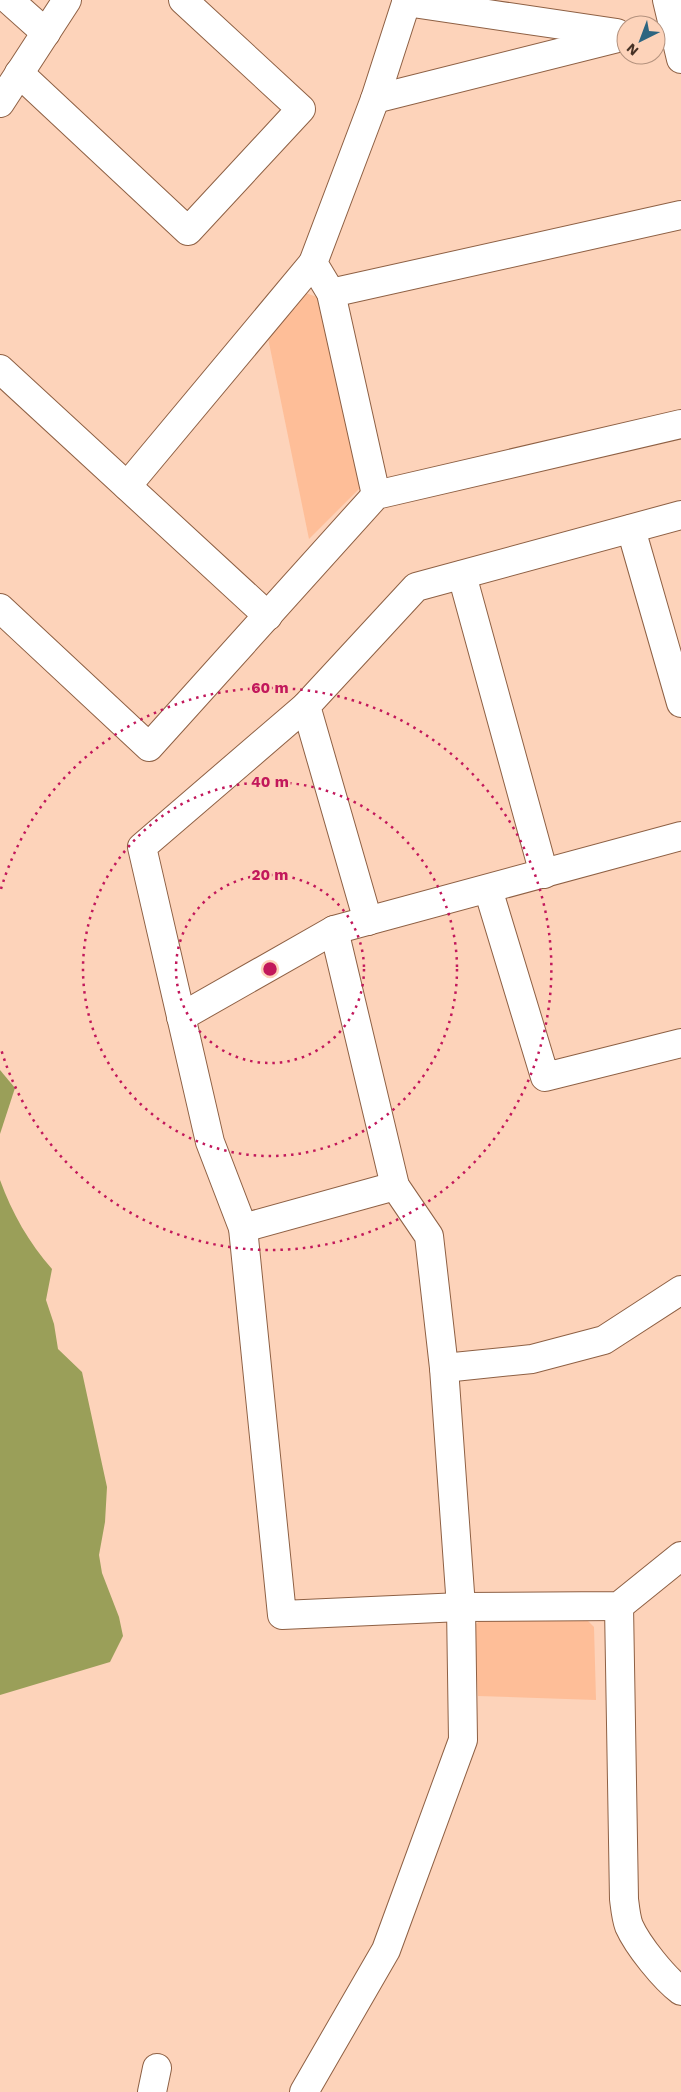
<svg xmlns="http://www.w3.org/2000/svg" width="681" height="2092" viewBox="0 0 681 2092" font-family="'Work Sans',sans-serif">
	<style>
		.green { fill: #febe98 }
		.water { fill: #9a9f59 }
		.lines { fill: none; stroke-linecap: round; stroke-linejoin: round }
		.street-casing { stroke: #8e6044; stroke-width: 30 }
		.secondary-casing { stroke: #8e6044; stroke-width: 30 }
		.street { stroke: #fff; stroke-width: 28 }
		.secondary { stroke: #fff; stroke-width: 28 }
		.ring { fill: none; stroke: #c2185b; stroke-width: 2.5; stroke-dasharray: 2.5 5 }
		.centre { fill: #c2185b; stroke: #fdd3ba; stroke-width: 2.5 }
		.ring-label { font-size: 15px; text-anchor: middle; font-weight: bold; fill: #c2185b; stroke: #fdd3ba; stroke-width: 5; stroke-linejoin: round; paint-order: stroke }
	</style>
	<rect width="100%" height="100%" fill="#fdd3ba"/>
	<g class="green">
		<path d="M300,291L317,297L361,487L309,539L267,333Z"/>
		<path d="M486,1615L587,1620L594,1627L596,1700L478,1696L474,1626Z"/>
	</g>
	<g class="water">
		<path d="M0,1070L15,1088L0,1134Z"/>
		<path d="M0,1180C12,1213 29,1243 52,1269L46,1300L54,1324L58,1349L82,1372L107,1487L105,1522L99,1555L102,1573L119,1617L123,1636L110,1662L0,1695Z"/>
	</g>
	<g class="lines">
		<defs>
			<g id="street">
				<path d="M9,0L46,33"/>
				<path d="M667,0L681,59"/>
				<path d="M406,2L617,33"/>
				<path d="M19,73L188,231L301,109L183,0"/>
				<path d="M375,99L626,36"/>
				<path d="M331,293L681,215"/>
				<path d="M0,369L268,616"/>
				<path d="M127,486L313,263"/>
				<path d="M376,495L331,293L313,263L375,99L407,0"/>
				<path d="M631,529L681,703"/>
				<path d="M462,575L544,874"/>
				<path d="M0,608L149,747L376,495L681,424"/>
				<path d="M306,706L142,847L210,1142L243,1228L282,1615L461,1607L619,1606L681,1556"/>
				<path d="M488,889L545,1077L681,1043"/>
				<path d="M368,921L306,706L416,587L681,515"/>
				<path d="M181,1017L334,930"/>
				<path d="M243,1228L395,1186"/>
				<path d="M444,1368L532,1359L604,1340L681,1290"/>
				<path d="M619,1606L624,1899C625,1907 626,1918 629,1926C638,1946 664,1978 681,1991"/>
				<path d="M152,2092L157,2068"/>
				<path d="M304,2092L386,1950L463,1740L461,1607L444,1368L429,1236L395,1186L334,930L681,836"/>
			</g>
			<path id="secondary" d="M0,103L67,0"/>
		</defs>
		<use href="#street" class="street-casing"/>
		<use href="#secondary" class="secondary-casing"/>
		<use href="#street" class="street"/>
		<use href="#secondary" class="secondary"/>
	</g>
	<g class="ring">
		<circle cx="270" cy="969" r="94"/>
		<circle cx="270" cy="969" r="187"/>
		<path d="M1 889A281 281 0 1 1 1 1049"/>
	</g>
	<circle cx="270" cy="969" r="8" class="centre"/>
	<g class="ring-label">
		<text x="270" y="693">60 m</text>
		<text x="270" y="787">40 m</text>
		<text x="270" y="880">20 m</text>
	</g>
	<g transform="translate(641 40) rotate(222)"><circle r="24" fill="#fdd3ba" stroke="#b4927e"/>
	<path d="M0-4L9 19L0 12L-9 19Z" fill="#2e6580"/>
	<text y="-8" font-size="14" font-weight="bold" text-anchor="middle" fill="#463125">N</text>
	</g>
</svg>
